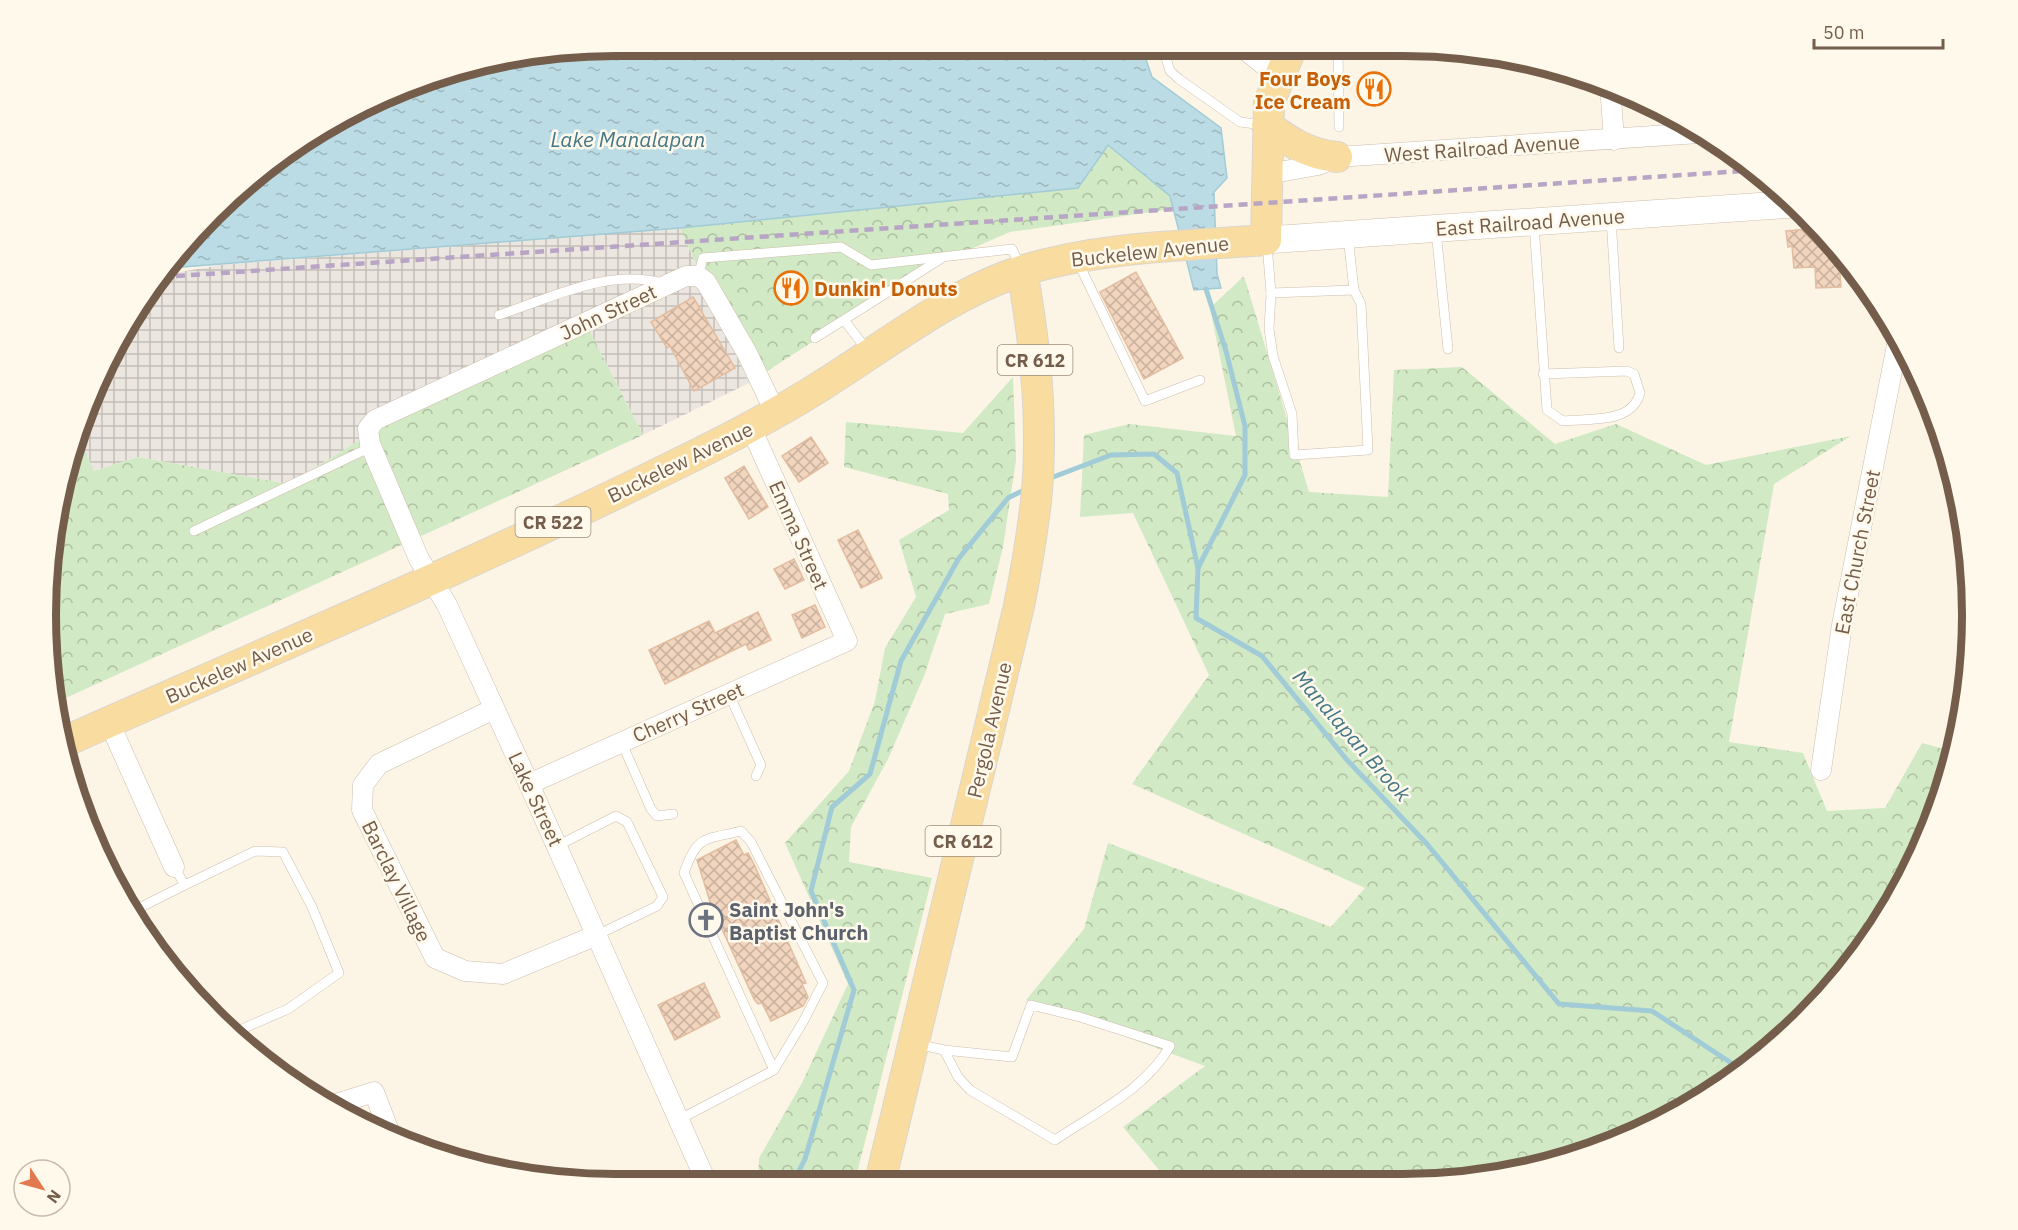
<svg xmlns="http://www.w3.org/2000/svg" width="2018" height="1230" viewBox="0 0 2018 1230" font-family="'IBM Plex Sans',sans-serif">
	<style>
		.industrial { fill: url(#industrial-grid) }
		.forest { fill: url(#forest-crowns) }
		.water { fill: url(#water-ripples); stroke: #a1cbd7; stroke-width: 1.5 }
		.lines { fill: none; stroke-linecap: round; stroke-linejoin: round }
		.stream { stroke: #a1cbd7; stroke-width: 5 }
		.building { fill: url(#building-cross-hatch); stroke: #e3bd9f; stroke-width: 1.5 }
		.lane-casing { stroke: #cdbdac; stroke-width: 10 }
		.street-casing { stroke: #cdbdac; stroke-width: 21 }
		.secondary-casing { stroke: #d0bea9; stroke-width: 28 }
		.primary-casing { stroke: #dbd5d0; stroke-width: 32 }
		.lane { stroke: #fff; stroke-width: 9 }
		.street { stroke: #fff; stroke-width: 20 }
		.secondary { stroke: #fff; stroke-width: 27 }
		.primary { stroke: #f9dda0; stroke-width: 30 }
		.rail { stroke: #b8a4c5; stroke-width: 4.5; stroke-dasharray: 9 6; stroke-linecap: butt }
		.labels { text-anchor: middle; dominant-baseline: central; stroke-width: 5; stroke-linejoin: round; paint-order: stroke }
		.shield { fill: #fff9ec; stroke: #9e8c7b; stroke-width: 1.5 }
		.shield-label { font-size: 18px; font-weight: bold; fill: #755d4b }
		.food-label { font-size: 20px; font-weight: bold; fill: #c56008; stroke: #fff9ec; text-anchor: end }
		.street-label { font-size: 20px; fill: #755d4b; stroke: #fff9ec }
		.worship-label { font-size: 20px; font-weight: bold; fill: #5b616d; stroke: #fff9ec; text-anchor: start }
		.water-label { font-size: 21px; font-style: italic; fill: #457887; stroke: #fff9ec }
		.rim { fill: none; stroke: #755d4b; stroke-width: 8 }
	</style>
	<defs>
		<pattern id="industrial-grid" width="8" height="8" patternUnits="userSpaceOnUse" patternTransform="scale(1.5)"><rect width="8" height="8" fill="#ece6e0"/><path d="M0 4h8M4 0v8" fill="none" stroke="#c4beb8"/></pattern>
		<pattern id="forest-crowns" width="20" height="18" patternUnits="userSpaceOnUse" patternTransform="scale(1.5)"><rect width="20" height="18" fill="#d1e9c4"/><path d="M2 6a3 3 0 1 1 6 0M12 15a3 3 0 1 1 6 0" fill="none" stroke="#aec0a1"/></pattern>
		<pattern id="water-ripples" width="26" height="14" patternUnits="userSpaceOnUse" patternTransform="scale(1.5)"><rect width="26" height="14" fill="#bbdce5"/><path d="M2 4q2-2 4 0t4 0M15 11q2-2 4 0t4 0" fill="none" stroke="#9db6bc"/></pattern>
		<pattern id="building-cross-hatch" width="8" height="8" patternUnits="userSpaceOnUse" patternTransform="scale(1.5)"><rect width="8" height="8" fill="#f1d5be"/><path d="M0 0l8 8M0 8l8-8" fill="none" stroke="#c8b09c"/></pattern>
	</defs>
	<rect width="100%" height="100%" fill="#fcf5e6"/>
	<path class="industrial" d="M680,228L749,383L643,435L584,320L458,380L288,484L138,457L94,471L82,444L73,448L75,432L141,298L163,275L220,265Z"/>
	<g class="forest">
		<path d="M1108,145L1170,196L1173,209L1010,232L925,269L749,383L680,228L1078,188Z"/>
		<path d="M1244,276L1309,492L1388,497L1394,370L1462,367L1555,444L1616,424L1706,465L1851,436L1774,484L1729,742L1803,753L1827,811L1885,808L1922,743L1955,752L1954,762L1914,867L1855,962L1779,1043L1693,1105L1683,1099L1688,1109L1551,1165L1441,1184L1170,1183L1123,1127L1205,1066L1026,1000L1084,929L1108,843L1331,927L1365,888L1132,784L1209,675L1133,513L1080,517L1084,435L1129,424L1236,436L1210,308Z"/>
		<path d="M584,320L643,435L59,701L45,615L73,448L82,444L94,471L138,457L288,484L458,380Z"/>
		<path d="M1013,377L1016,460L1003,547L989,604L945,614L924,676L888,759L851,827L849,862L932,878L855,1181H758L759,1158L802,1083L848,984L785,843L849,771L875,701L885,648L916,597L899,540L949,510L948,494L844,467L846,422L963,433Z"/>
	</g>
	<path class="water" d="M615,45L1142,48L1152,77L1221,128L1227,178L1214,192L1217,274L1221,288L1194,290L1170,196L1108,145L1078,188L680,228L169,268L268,163L432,75Z"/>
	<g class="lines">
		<g class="stream">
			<path d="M1206,289L1226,351L1245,426V475L1198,568L1196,618L1262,656L1347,760L1427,844L1559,1004L1652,1011L1742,1070"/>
			<path d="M1048,479L1111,455L1154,454L1177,473L1198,568"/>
			<path d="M794,1181L805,1159L854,990L811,891L832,807L870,774L901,661L959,558L1008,498L1026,489"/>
		</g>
	</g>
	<g class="building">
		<path d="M1820,228L1838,249L1841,287L1816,288L1815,267L1794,268L1792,246L1788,247L1786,231Z"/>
		<path d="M1136,272L1183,358L1144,379L1100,292Z"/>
		<path d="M693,297L735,368L694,391L670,346L667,348L651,322Z"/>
		<path d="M811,437L828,463L799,482L782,456Z"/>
		<path d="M744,466L768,507L749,519L725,478Z"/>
		<path d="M858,530L882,578L861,588L838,540Z"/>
		<path d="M794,559L804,580L785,589L774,569Z"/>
		<path d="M815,605L825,627L802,638L792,615Z"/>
		<path d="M758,612L771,640L749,650L746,644L665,684L649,650L709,621L715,633Z"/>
		<path d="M736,840L744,855L748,853L754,864L806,983L802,984L808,997L803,1006L771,1021L762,1003L758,1004L754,999L711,905L697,860Z"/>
		<path d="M704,983L720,1017L675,1040L658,1005Z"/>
	</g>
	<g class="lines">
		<defs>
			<g id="lane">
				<path d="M1163,48L1170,71L1179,79L1240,122L1264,125"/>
				<path d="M1338,49L1339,127"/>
				<path d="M1611,218L1619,348"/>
				<path d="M1534,224L1547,410L1563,421C1590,418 1632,424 1640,393L1634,374L1627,371L1543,374"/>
				<path d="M1436,231L1448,349"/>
				<path d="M1267,244L1271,293L1269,329L1273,356L1292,414L1294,455L1368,450L1361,304L1354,290"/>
				<path d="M1078,262L1145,401L1200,380"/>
				<path d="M698,276L703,258L841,247L871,265L1012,249L1020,266"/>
				<path d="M1271,293L1354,290L1348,237"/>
				<path d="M499,315C551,298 610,267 665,284"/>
				<path d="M844,320L867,350"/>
				<path d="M815,338L942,258"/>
				<path d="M194,531L371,447"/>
				<path d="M729,694L761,765L756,776"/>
				<path d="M621,741L651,809L657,816L673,814"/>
				<path d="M557,846L616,816L627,822L663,897L657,906L597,935"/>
				<path d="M174,867L185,885L255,851L283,852L312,907L339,973L288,1009L235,1032"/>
				<path d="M131,912L185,885"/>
				<path d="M917,1044L944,1050L1012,1057L1031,1005L1080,1017L1170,1046C1146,1089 1095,1113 1055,1140L970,1090L958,1077L944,1050"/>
				<path d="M678,1120L774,1070L803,1022L823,983L751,842L741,831C704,840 697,835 684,873L774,1070"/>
			</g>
			<g id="street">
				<path d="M1244,49L1278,76"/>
				<path d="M1610,85L1614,140"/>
				<path d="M1268,174L1318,165L1337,157L1699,133"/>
				<path d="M494,709L379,764L363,785L362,810L435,958L465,971L503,974L597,935"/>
				<path d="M109,722L174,867"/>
				<path d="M1821,770L1842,625L1899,335"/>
				<path d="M529,784L847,641L751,428"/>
				<path d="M333,1105L374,1092L392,1139"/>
				<path d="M706,1181L529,784L447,605L419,559L370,444L368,429L375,420L686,276H698L706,282L747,353L776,414"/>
			</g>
			<path id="secondary" d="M1266,240L1794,204"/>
			<g id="primary">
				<path d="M1267,125C1289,142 1308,154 1337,157"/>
				<path d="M66,741C267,652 470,566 667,469C721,443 774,416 824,384C888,344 951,293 1024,270C1103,246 1185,246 1266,240L1269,103L1291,49"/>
				<path d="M880,1182L1019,606C1026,571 1032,536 1036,501C1044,424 1036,347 1022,271"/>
			</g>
		</defs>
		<use href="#lane" class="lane-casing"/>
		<use href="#street" class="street-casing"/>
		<use href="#secondary" class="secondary-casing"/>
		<use href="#primary" class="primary-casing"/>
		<use href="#lane" class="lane"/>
		<use href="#street" class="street"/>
		<use href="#secondary" class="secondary"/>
		<use href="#primary" class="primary"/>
		<path class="rail" d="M161,277L1757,170"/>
	</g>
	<defs>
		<symbol id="restaurant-ring" viewBox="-11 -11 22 22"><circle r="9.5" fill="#fff9ec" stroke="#e8710a" stroke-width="1.5"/><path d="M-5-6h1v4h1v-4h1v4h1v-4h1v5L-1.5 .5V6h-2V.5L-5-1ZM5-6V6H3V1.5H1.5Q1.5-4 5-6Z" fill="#e8710a"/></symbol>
		<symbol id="church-ring" viewBox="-11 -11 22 22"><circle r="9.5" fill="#fff9ec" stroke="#6b7280" stroke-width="1.5"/><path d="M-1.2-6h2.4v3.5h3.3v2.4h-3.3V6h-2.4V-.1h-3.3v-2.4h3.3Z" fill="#6b7280"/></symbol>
	</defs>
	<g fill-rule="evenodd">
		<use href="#restaurant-ring" x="1355" y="70" width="38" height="38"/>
		<use href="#restaurant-ring" x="772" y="269" width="38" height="38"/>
		<use href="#church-ring" x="687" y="901" width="38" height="38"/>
	</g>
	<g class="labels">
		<g class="shield">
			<rect x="997.5" y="345" width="75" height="30" rx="4.5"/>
			<rect x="515.5" y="507" width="75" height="30" rx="4.5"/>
			<rect x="925.5" y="826" width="75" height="30" rx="4.5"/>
		</g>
		<g class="shield-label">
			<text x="1035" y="360">CR 612</text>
			<text x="553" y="522">CR 522</text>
			<text x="963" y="841">CR 612</text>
		</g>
		<g class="food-label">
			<text x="1351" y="78">Four Boys<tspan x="1351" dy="23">Ice Cream</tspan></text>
			<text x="814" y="288" text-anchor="start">Dunkin' Donuts</text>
		</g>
		<g class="street-label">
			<text transform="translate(1482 148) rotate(-4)">West Railroad Avenue</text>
			<text transform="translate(1530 222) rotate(-4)">East Railroad Avenue</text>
			<text transform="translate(1150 251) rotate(-6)">Buckelew Avenue</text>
			<text transform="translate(608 312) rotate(-25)">John Street</text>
			<text transform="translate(680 462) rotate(-26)">Buckelew Avenue</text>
			<text transform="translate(799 535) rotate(66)">Emma Street</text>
			<text transform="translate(1857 552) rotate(-79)">East Church Street</text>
			<text transform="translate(239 665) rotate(-24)">Buckelew Avenue</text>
			<text transform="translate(688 712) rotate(-24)">Cherry Street</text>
			<text transform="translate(989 730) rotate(-77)">Pergola Avenue</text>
			<text transform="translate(536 799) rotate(65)">Lake Street</text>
			<text transform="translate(397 881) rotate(64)">Barclay Village</text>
		</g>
		<g class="worship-label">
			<text x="729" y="909">Saint John's<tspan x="729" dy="23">Baptist Church</tspan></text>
		</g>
		<g class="water-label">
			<text x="628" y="139">Lake Manalapan</text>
			<text transform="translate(1352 735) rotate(49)">Manalapan Brook</text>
		</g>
	</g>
	<path d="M0 0H2018V1230H0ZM615 56H1403A559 559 0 0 1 1962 615V615A559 559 0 0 1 1403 1174H615A559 559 0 0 1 56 615V615A559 559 0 0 1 615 56Z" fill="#fff9ec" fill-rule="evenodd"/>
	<path class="rim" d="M615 56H1403A559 559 0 0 1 1962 615V615A559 559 0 0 1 1403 1174H615A559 559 0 0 1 56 615V615A559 559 0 0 1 615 56Z"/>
	<g transform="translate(42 1188) rotate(126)"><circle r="28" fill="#fff9ec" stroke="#c8bbac" stroke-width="1.5"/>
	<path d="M0-4.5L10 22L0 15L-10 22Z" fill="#e3794e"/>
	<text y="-9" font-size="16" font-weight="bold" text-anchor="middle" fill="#755d4b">N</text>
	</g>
	<path d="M1814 39v9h129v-9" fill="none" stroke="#755d4b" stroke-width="3"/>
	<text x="1823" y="39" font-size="18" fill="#755d4b" stroke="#fff9ec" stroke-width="4.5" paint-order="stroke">50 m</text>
</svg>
